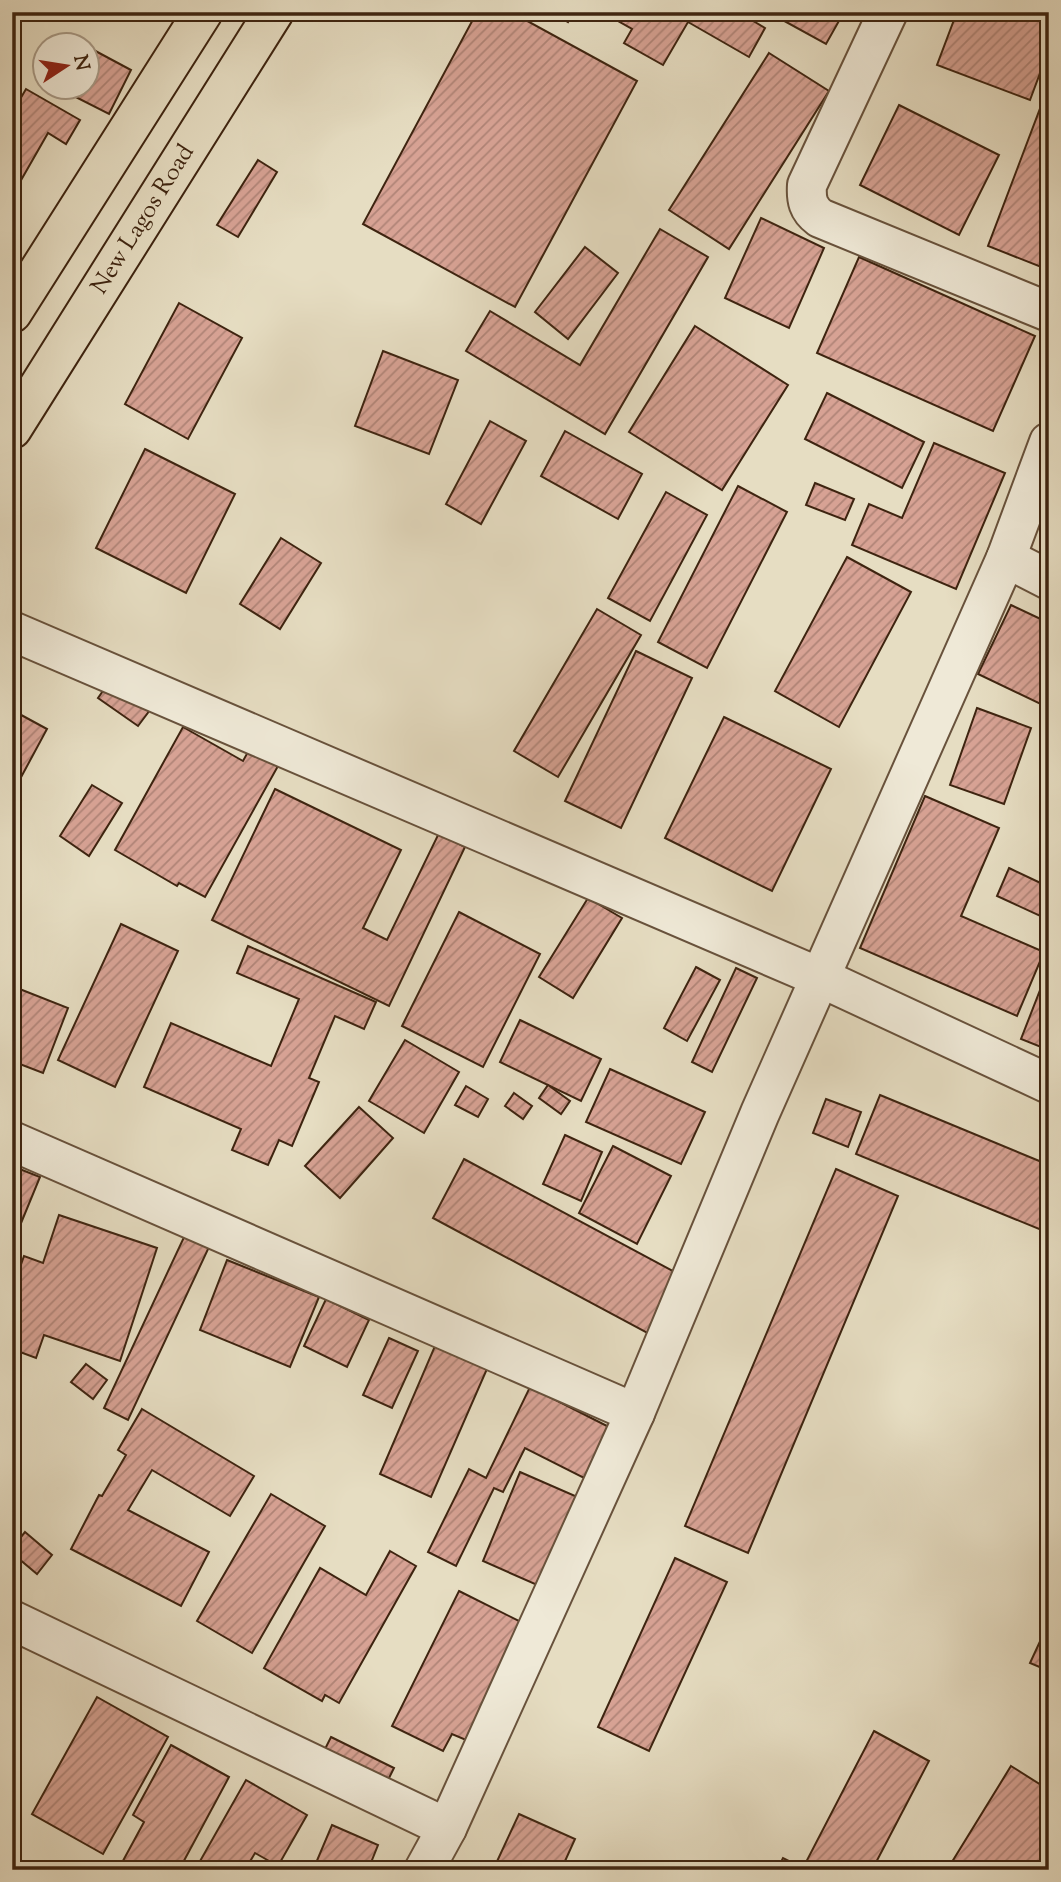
<svg xmlns="http://www.w3.org/2000/svg" width="1061" height="1882" viewBox="0 0 1061 1882" font-family="'Sorts Mill Goudy',serif">
	<style>
		.building { fill: url(#building-hatch); stroke: #3e2410; stroke-width: 2 }
		.lines { fill: none; stroke-linecap: round; stroke-linejoin: round }
		.minor-casing { stroke: #68523c; stroke-width: 42 }
		.major-casing { stroke: #3e2410; stroke-width: 42 }
		.minor { stroke: #efe9d7; stroke-width: 38 }
		.major { stroke: #e6ddc2; stroke-width: 38 }
		.labels { text-anchor: middle; dominant-baseline: central; stroke-width: 7; stroke-linejoin: round; paint-order: stroke }
		.street-label { font-size: 24px; fill: #3e2410; stroke: #efe9d7 }
	</style>
	<defs>
		<pattern id="building-hatch" width="6" height="6" patternUnits="userSpaceOnUse" patternTransform="scale(1.75)"><rect width="6" height="6" fill="#d7a294"/><path d="M-1 1l2-2M0 6l6-6M5 7l2-2" fill="none" stroke="#b08477"/></pattern>
	</defs>
	<rect width="100%" height="100%" fill="#e6ddc2"/>
	<filter id="stains"><feTurbulence type="fractalNoise" baseFrequency=".00286" numOctaves="4"/><feColorMatrix values="0 0 0 0 .2 0 0 0 0 .09 0 0 0 0 .02 0 0 0 .5 -.17"/></filter>
	<radialGradient id="worn" r=".72"><stop offset=".6" stop-color="#630" stop-opacity="0"/><stop offset="1" stop-color="#630" stop-opacity=".3"/></radialGradient>
	<g class="building">
		<path d="M12,12H20L12,31Z"/>
		<path d="M477,12H511L637,81L515,307L363,224Z"/>
		<path d="M552,12H574L568,22Z"/>
		<path d="M602,12H738L765,28L749,57L688,22L663,65L624,43L632,29Z"/>
		<path d="M768,12H844L826,44Z"/>
		<path d="M957,12H1049V49L1030,100L937,65Z"/>
		<path d="M88,47L131,70L109,114L58,88H88Z"/>
		<path d="M769,53L829,91L729,249L669,210Z"/>
		<path d="M26,89L80,120L66,144L48,133L12,196V113Z"/>
		<path d="M899,105L999,155L959,235L860,185Z"/>
		<path d="M1041,106L1049,110V270L988,246Z"/>
		<path d="M258,160L277,172L238,237L217,225Z"/>
		<path d="M761,218L824,248L789,328L725,298Z"/>
		<path d="M660,229L708,257L605,434L466,351L490,311L580,365Z"/>
		<path d="M585,247L618,273L568,339L535,312Z"/>
		<path d="M859,257L1035,336L993,431L817,353Z"/>
		<path d="M179,303L242,338L188,439L125,404Z"/>
		<path d="M695,326L788,385L722,490L629,432Z"/>
		<path d="M383,351L458,380L429,454L355,426Z"/>
		<path d="M827,393L924,442L902,488L805,439Z"/>
		<path d="M490,421L526,441L481,524L446,504Z"/>
		<path d="M565,431L642,474L618,519L541,476Z"/>
		<path d="M934,443L1005,473L956,589L852,545L869,504L902,518Z"/>
		<path d="M145,449L235,494L186,593L96,548Z"/>
		<path d="M815,483L854,499L845,520L806,505Z"/>
		<path d="M738,486L787,512L707,668L658,642Z"/>
		<path d="M666,492L707,515L650,621L608,598Z"/>
		<path d="M281,538L321,563L280,629L240,604Z"/>
		<path d="M847,557L911,592L839,727L775,691Z"/>
		<path d="M1011,605L1049,623V708L978,674Z"/>
		<path d="M597,609L641,635L558,777L514,751Z"/>
		<path d="M636,651L692,678L621,828L565,801Z"/>
		<path d="M110,681L150,710L138,726L98,698Z"/>
		<path d="M977,708L1031,728L1004,804L950,785Z"/>
		<path d="M12,710L47,729L12,794Z"/>
		<path d="M724,717L831,769L772,891L665,838Z"/>
		<path d="M183,727L243,761L254,741L283,757L205,897L179,883L177,886L115,850Z"/>
		<path d="M92,785L122,803L89,856L60,836Z"/>
		<path d="M275,789L401,850L363,928L387,940L439,833L465,847L389,1006L212,920Z"/>
		<path d="M925,796L999,828L961,916L1044,952L1017,1016L860,948Z"/>
		<path d="M1009,868L1049,887V920L997,896Z"/>
		<path d="M588,898L622,918L573,998L539,977Z"/>
		<path d="M459,912L540,954L483,1067L402,1026Z"/>
		<path d="M121,924L178,951L115,1087L58,1060Z"/>
		<path d="M248,946L376,1002L364,1029L335,1016L309,1078L319,1082L292,1146L279,1140L268,1165L232,1150L241,1129L144,1087L171,1023L271,1066L299,999L237,973Z"/>
		<path d="M696,967L720,980L687,1041L664,1028Z"/>
		<path d="M1049,967V1042L1046,1049L1021,1039Z"/>
		<path d="M736,968L757,978L712,1072L692,1062Z"/>
		<path d="M12,986L68,1008L43,1073L12,1061Z"/>
		<path d="M520,1020L601,1059L581,1101L500,1062Z"/>
		<path d="M405,1040L459,1072L424,1133L369,1101Z"/>
		<path d="M610,1069L705,1112L681,1164L586,1122Z"/>
		<path d="M548,1085L570,1101L561,1114L539,1098Z"/>
		<path d="M466,1086L488,1099L478,1117L455,1105Z"/>
		<path d="M514,1093L532,1106L523,1119L505,1106Z"/>
		<path d="M880,1095L1049,1165V1233L856,1154Z"/>
		<path d="M826,1099L861,1112L848,1147L813,1133Z"/>
		<path d="M359,1107L393,1138L340,1198L305,1166Z"/>
		<path d="M565,1135L602,1152L581,1201L543,1184Z"/>
		<path d="M613,1146L671,1176L637,1244L579,1213Z"/>
		<path d="M464,1159L684,1277L653,1336L433,1218Z"/>
		<path d="M12,1166L40,1177L12,1245Z"/>
		<path d="M836,1169L898,1196L748,1553L685,1526Z"/>
		<path d="M59,1215L157,1248L120,1361L44,1335L36,1358L12,1349V1290L24,1256L43,1263Z"/>
		<path d="M185,1235L209,1247L128,1420L104,1408Z"/>
		<path d="M227,1260L319,1297L290,1367L200,1330Z"/>
		<path d="M326,1299L369,1320L347,1367L304,1346Z"/>
		<path d="M389,1338L418,1351L392,1408L363,1395Z"/>
		<path d="M438,1339L490,1362L431,1497L380,1474Z"/>
		<path d="M86,1364L107,1380L93,1399L71,1382Z"/>
		<path d="M530,1387L609,1427L584,1478L525,1448L503,1492L494,1488L456,1566L428,1552L469,1469L486,1478Z"/>
		<path d="M142,1409L254,1476L230,1516L152,1470L128,1510L209,1552L181,1606L71,1549L99,1495L102,1496L126,1455L118,1450Z"/>
		<path d="M520,1472L582,1499L544,1588L483,1561Z"/>
		<path d="M271,1494L325,1526L252,1653L197,1621Z"/>
		<path d="M25,1532L52,1555L37,1574L12,1553V1548Z"/>
		<path d="M390,1551L416,1566L339,1703L325,1695L322,1701L264,1668L320,1568L366,1595Z"/>
		<path d="M675,1558L727,1582L649,1751L598,1727Z"/>
		<path d="M459,1591L523,1623L466,1740L452,1734L443,1751L392,1726Z"/>
		<path d="M1049,1622V1671L1030,1663Z"/>
		<path d="M97,1697L168,1737L103,1854L32,1814Z"/>
		<path d="M874,1731L929,1761L872,1870H777L783,1858L803,1868Z"/>
		<path d="M331,1737L394,1768L384,1788L321,1757Z"/>
		<path d="M171,1745L229,1777L179,1870H118L144,1822L133,1815Z"/>
		<path d="M1011,1766L1049,1790V1848L1035,1870H947Z"/>
		<path d="M246,1780L307,1815L278,1866L255,1853L245,1870H195Z"/>
		<path d="M519,1814L575,1839L561,1870H493Z"/>
		<path d="M332,1825L378,1845L368,1870H313Z"/>
	</g>
	<g class="lines">
		<defs>
			<g id="minor">
				<path d="M888,12L807,185C806,200 808,209 820,218L1049,312"/>
				<path d="M1006,558L1049,580"/>
				<path d="M12,631L819,977L1049,1084"/>
				<path d="M12,1141L635,1413"/>
				<path d="M12,1620L447,1828"/>
				<path d="M424,1870L447,1828L635,1413L760,1113L1006,558L1049,442"/>
			</g>
			<g id="major">
				<path d="M12,313L203,12"/>
				<path id="s1" d="M12,429L274,12"/>
			</g>
		</defs>
		<use href="#minor" class="minor-casing"/>
		<use href="#major" class="major-casing"/>
		<use href="#minor" class="minor"/>
		<use href="#major" class="major"/>
	</g>
	<g class="labels">
		<g class="street-label">
			<text stroke="none"><textPath href="#s1" startOffset="247">New Lagos Road</textPath></text>
		</g>
	</g>
	<rect width="1061" height="1882" fill="none" stroke="#e6ddc2" stroke-width="42"/>
	<rect x="14" y="14" width="1033" height="1854" fill="none" stroke="#3e2410" stroke-width="3.5"/>
	<rect x="21" y="21" width="1019" height="1840" fill="none" stroke="#3e2410" stroke-width="2"/>
	<g transform="translate(66 66) rotate(78)"><circle r="33" fill="#efe9d7" stroke="#a89a87" stroke-width="2"/>
	<path d="M0-5L12 26L0 18L-12 26Z" fill="#8f2418"/>
	<text y="-10" font-size="19" font-weight="bold" text-anchor="middle" fill="#3e2410">N</text>
	</g>
	<rect width="100%" height="100%" filter="url(#stains)"/>
	<rect width="100%" height="100%" fill="url(#worn)"/>
</svg>
